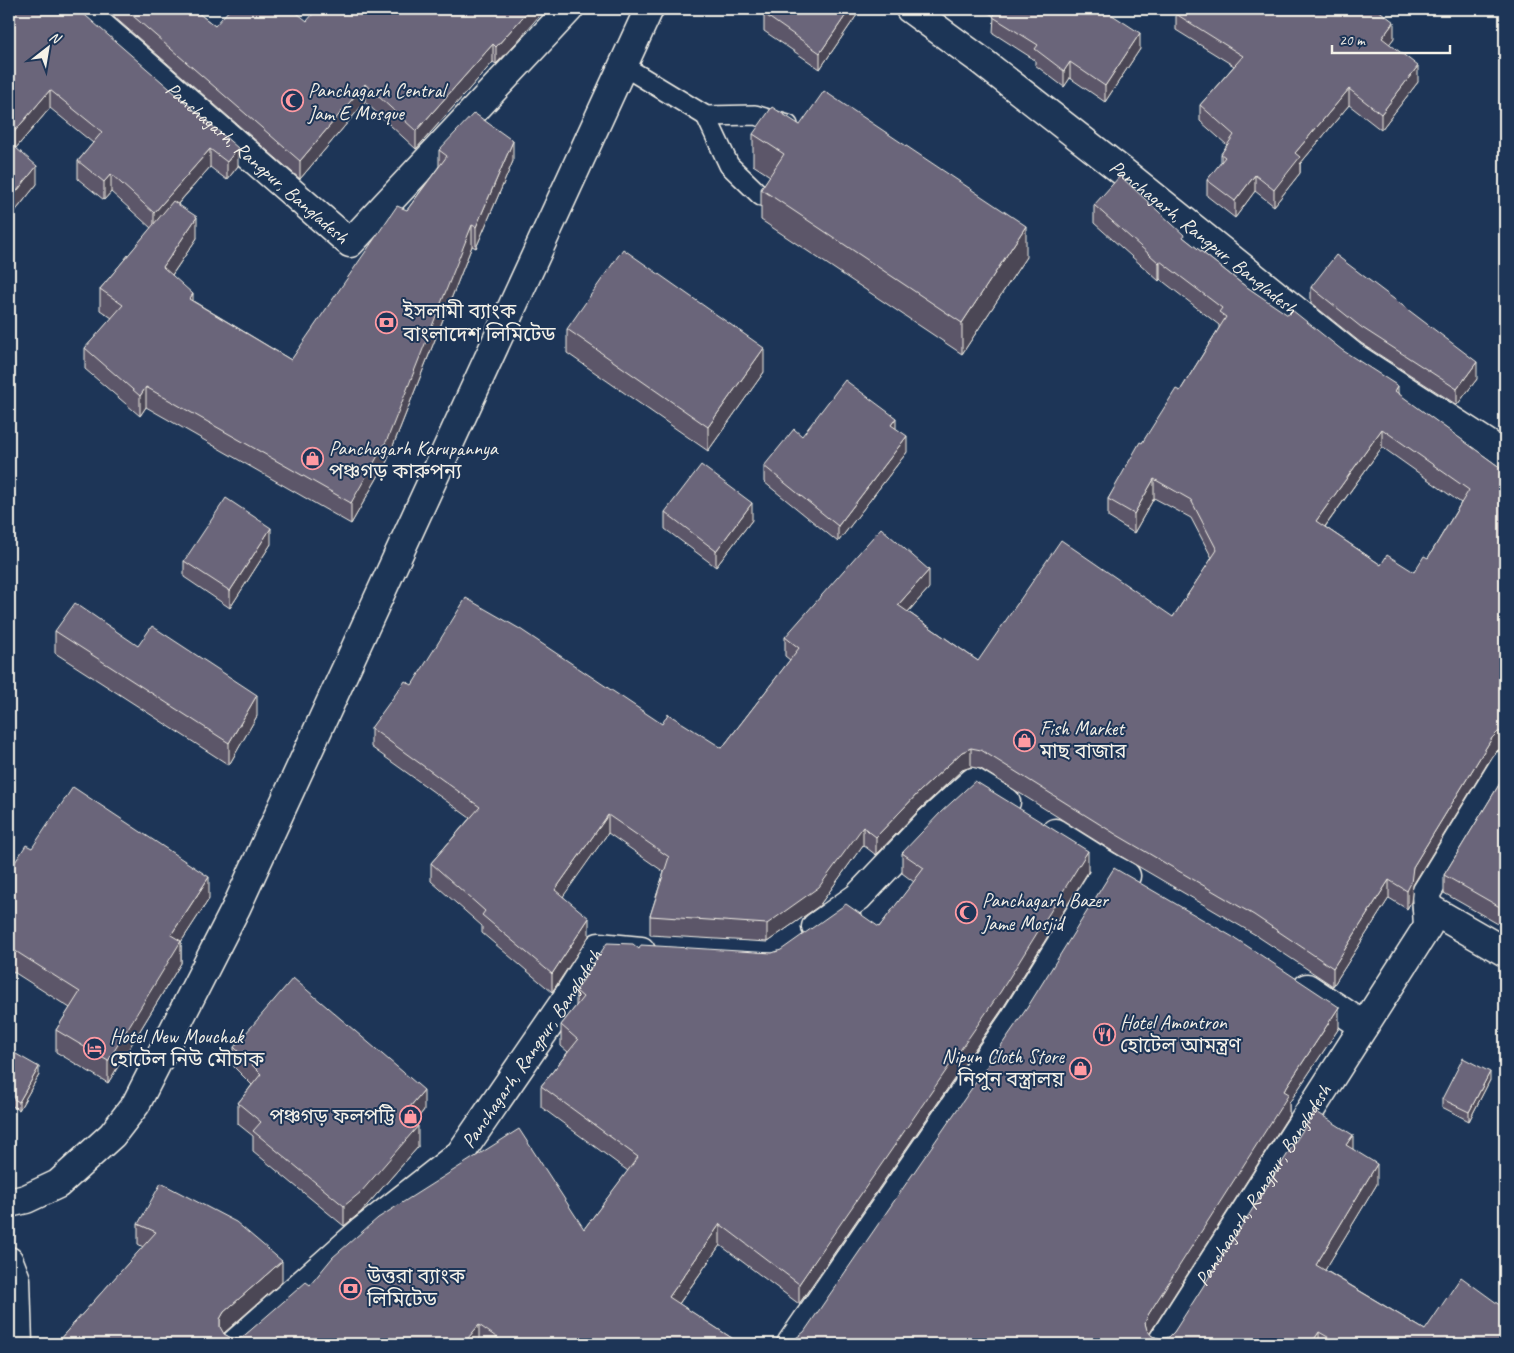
<svg xmlns="http://www.w3.org/2000/svg" width="1514" height="1353" viewBox="0 0 1514 1353" font-family="Caveat,'Noto Sans Bengali',sans-serif">
	<style>
		.lines { fill: none; stroke-linecap: round; stroke-linejoin: round }
		.lane-casing { stroke: #f4f1e8; stroke-width: 22 }
		.street-casing { stroke: #f4f1e8; stroke-width: 31 }
		.secondary-casing { stroke: #f4f1e8; stroke-width: 31 }
		.highway-casing { stroke: #f4f1e8; stroke-width: 31 }
		.lane { stroke: #1d3557; stroke-width: 19 }
		.street { stroke: #1d3557; stroke-width: 28 }
		.secondary { stroke: #1d3557; stroke-width: 28 }
		.highway { stroke: #1d3557; stroke-width: 28 }
		.wall { fill: #5c5769; stroke: #f4f1e8; fill-rule: evenodd }
		.shaded-wall { fill: #4b4755; stroke: #f4f1e8 }
		.building { fill: #6b657a; stroke: #f4f1e8; fill-rule: evenodd }
		.labels { text-anchor: middle; dominant-baseline: central; stroke-width: 4; stroke-linejoin: round; paint-order: stroke }
		.poi-label { font-size: 20px; fill: #f4f1e8; stroke: #1d3557; text-anchor: start }
		.street-label { font-size: 20px; fill: #f4f1e8; stroke: #1d3557 }
	</style>
	<rect width="100%" height="100%" fill="#1d3557"/>
	<filter id="ink" filterUnits="userSpaceOnUse"><feTurbulence type="fractalNoise" baseFrequency=".02" numOctaves="2"/><feDisplacementMap in="SourceGraphic" scale="10" xChannelSelector="R" yChannelSelector="G"/><feConvolveMatrix kernelMatrix="1 2 1 2 8 2 1 2 1" color-interpolation-filters="sRGB"/></filter>
	<g filter="url(#ink)">
		<g class="lines">
			<defs>
				<g id="lane">
					<path d="M622,65L706,116L755,115L788,125"/>
					<path d="M706,116L729,165L761,196"/>
				</g>
				<g id="street">
					<path id="s1" d="M81,9L350,243L569,9"/>
					<path id="s2" d="M910,9L980,60L1131,178L1352,356L1505,455"/>
					<path d="M1055,833L1109,867"/>
					<path d="M1427,907L1505,952"/>
					<path d="M816,927L858,897L930,821L973,782L1006,802"/>
					<path d="M1307,988L1364,1026"/>
					<path id="s3" d="M235,1344L361,1232L460,1154L565,1001L599,947L641,951"/>
					<path d="M791,1344L1014,1020L1109,867L1126,876"/>
					<path id="s4" d="M1161,1344L1428,926L1426,893L1505,764"/>
				</g>
				<path id="secondary" d="M9,1261L16,1279L18,1344"/>
				<path id="highway" d="M9,1203L26,1199L58,1184L112,1135L136,1104L236,908L649,9"/>
			</defs>
			<use href="#lane" class="lane-casing"/>
			<use href="#street" class="street-casing"/>
			<use href="#secondary" class="secondary-casing"/>
			<use href="#highway" class="highway-casing"/>
			<use href="#lane" class="lane"/>
			<use href="#street" class="street"/>
			<use href="#secondary" class="secondary"/>
			<use href="#highway" class="highway"/>
		</g>
		<g class="wall">
			<path d="M9,9L238,166L227,180L210,167L178,204L197,238L172,275L193,301L291,360L407,210L439,166V150L513,161L476,248L472,246L387,461L351,524L146,407L140,416L85,369V348L112,318L100,310V289L151,228L111,192L104,200L78,179V161L93,143L50,108L16,148L37,184L9,219Z"/>
			<path d="M105,9H193L215,26L277,13L307,21L516,43L496,64L493,62L416,149L365,102L300,179Z"/>
			<path d="M768,9H861L820,69L764,31V14Z"/>
			<path d="M981,9H1103L1140,49L1105,102L1070,78L1064,87L1035,65V60L993,33L994,16Z"/>
			<path d="M1176,14L1394,38L1389,44L1418,82L1381,130L1349,105L1300,164V173L1274,206L1255,191L1235,218L1207,196V180L1221,163V154L1227,145L1200,121V105L1234,66L1176,30Z"/>
			<path d="M800,125L1026,257L962,354L761,220V189L770,176L753,165V134Z"/>
			<path d="M1094,205L1184,238L1241,283L1398,394L1505,471V749L1498,750L1492,756L1413,885L1411,902L1407,909L1389,898L1333,986L1254,934L1117,854L981,769L971,767L962,770L920,809L876,855L863,845L819,906L767,942L650,935V916L664,872L608,833L563,896L589,936L552,992L482,933V926L431,881V863L470,818L371,747V728L412,685L662,724L722,748L790,660L785,656V637L929,588L908,612L978,661L1173,617L1212,558L1191,518L1154,498L1134,533L1108,517V499L1142,443L1180,391L1219,328V325L1160,279L1159,281L1094,223ZM1382,447L1461,503L1428,558L1414,572L1381,565L1325,527Z"/>
			<path d="M1311,287L1477,379L1457,405L1361,343L1311,303Z"/>
			<path d="M567,329L764,372L708,451L567,353Z"/>
			<path d="M802,436L907,452L838,542L764,482V466Z"/>
			<path d="M665,512L752,520L716,567L665,529Z"/>
			<path d="M271,544L230,608L184,577V561Z"/>
			<path d="M55,631L138,646L257,716L229,765L55,653Z"/>
			<path d="M1505,775V933V928L1444,893V875Z"/>
			<path d="M32,848L209,899L181,942V963L108,1083L56,1052V1030L70,1008L9,969V865L12,867Z"/>
			<path d="M902,853L1088,872L1001,1011L799,1304L720,1245L679,1304L741,1344H58V1341L143,1247L138,1244V1224L282,1282L224,1333V1334L231,1338L239,1339L245,1335L310,1285L584,1229L628,1171L541,1107V1086L568,1052L561,1046V1025L576,1006V991L639,949L772,953L879,927L914,882L902,873Z"/>
			<path d="M1339,1028L1289,1103V1115L1149,1333L1152,1336L1161,1339L1169,1337L1353,1149L1377,1184L1325,1270L1425,1330L1505,1344H791Z"/>
			<path d="M234,1047L424,1110L414,1123L418,1147L361,1212L344,1226L253,1151V1136L238,1124V1103L252,1085L234,1067Z"/>
			<path d="M9,1050L39,1075L19,1110L9,1104Z"/>
			<path d="M1490,1080L1469,1121L1442,1107V1099Z"/>
		</g>
		<g class="shaded-wall">
			<path d="M530,9H545L516,43L496,64V47Z"/>
			<path d="M850,9H861L820,69V53Z"/>
			<path d="M1394,22V38L1382,54V38Z"/>
			<path d="M1140,33V49L1105,102V86Z"/>
			<path d="M493,44V62L416,149V131Z"/>
			<path d="M1070,62V78L1064,87V71Z"/>
			<path d="M1418,66V82L1381,130V114Z"/>
			<path d="M365,84V102L300,179V161Z"/>
			<path d="M1349,89V105L1300,164V173L1274,206V190L1295,153Z"/>
			<path d="M50,90V108L9,156V138Z"/>
			<path d="M513,141V161L476,248V227Z"/>
			<path d="M238,148V166L227,180V162Z"/>
			<path d="M210,149V167L154,231V213Z"/>
			<path d="M37,166V184L9,219V201Z"/>
			<path d="M111,174V192L104,200V182Z"/>
			<path d="M1255,175V191L1235,218V201Z"/>
			<path d="M197,217V238L163,288V267Z"/>
			<path d="M472,225V246L387,461L351,524V503Z"/>
			<path d="M1026,226V257L962,354V323Z"/>
			<path d="M1160,261V279L1159,281V263Z"/>
			<path d="M193,294V314L189,299Z"/>
			<path d="M764,348V372L708,451V427Z"/>
			<path d="M1477,362V379L1457,405V389Z"/>
			<path d="M1398,386V404L1395,391Z"/>
			<path d="M146,387V407L140,416V396Z"/>
			<path d="M896,418V434L891,425Z"/>
			<path d="M1382,429V447L1316,539V521Z"/>
			<path d="M907,436V452L838,542V526Z"/>
			<path d="M1154,479V498L1134,533V514Z"/>
			<path d="M752,503V520L716,567V551Z"/>
			<path d="M271,528V544L230,608V591Z"/>
			<path d="M929,570V588L898,623V605Z"/>
			<path d="M257,695V716L229,765V743Z"/>
			<path d="M1505,730V748L1498,750L1492,756L1413,885L1411,902L1407,909V891L1413,867L1492,738L1498,732Z"/>
			<path d="M971,748V767L962,770L920,809L876,855V837L920,791L962,752Z"/>
			<path d="M608,815V833L555,908V890Z"/>
			<path d="M863,827V845L819,906L767,942V924Z"/>
			<path d="M1088,851V872L1001,1011L799,1304V1284Z"/>
			<path d="M209,877V899L181,942V963L108,1083V1061L171,935Z"/>
			<path d="M1389,880V898L1333,986V968Z"/>
			<path d="M589,918V936L552,992V974Z"/>
			<path d="M1339,1007V1028L1289,1103V1115L1148,1336L1145,1323L1148,1315L1284,1091Z"/>
			<path d="M39,1067V1075L19,1110V1102Z"/>
			<path d="M1490,1072V1080L1469,1121V1112Z"/>
			<path d="M424,1090V1110L404,1135V1114Z"/>
			<path d="M418,1126V1147L361,1212L344,1226V1206Z"/>
			<path d="M1353,1135V1155L1346,1145Z"/>
			<path d="M1377,1164V1184L1316,1285V1265Z"/>
			<path d="M720,1224V1245L669,1318V1297Z"/>
			<path d="M282,1261V1282L224,1333L220,1340V1319L224,1312Z"/>
			<path d="M479,1325V1344H463Z"/>
			<path d="M1319,1332V1344H1311Z"/>
		</g>
		<g class="building">
			<path d="M9,9H78L238,148L227,162L210,149L154,213L111,174L104,182L78,161L102,132L50,90L9,138Z"/>
			<path d="M125,9H193L215,26L230,9H271L277,13L281,9H292L307,21L317,9H530L496,47L493,44L416,131L365,84L300,161Z"/>
			<path d="M768,9H850L820,53L764,14Z"/>
			<path d="M998,9H1103L1140,33L1105,86L1070,62L1064,71L1035,49L1038,45L993,17Z"/>
			<path d="M1180,9H1377L1394,22L1382,38L1418,66L1381,114L1349,89L1295,153L1300,157L1274,190L1255,175L1235,201L1207,180L1225,157L1221,154L1234,135L1200,105L1243,56L1176,14Z"/>
			<path d="M824,91L1026,226L962,323L761,189L784,154L753,134L772,107L800,125Z"/>
			<path d="M474,113L513,141L476,227L472,225L387,440L351,503L146,387L140,396L85,348L123,305L100,289L173,201L197,217L163,267L193,294L189,299L291,360L397,206L407,210L447,156L439,150Z"/>
			<path d="M9,142L37,166L9,201Z"/>
			<path d="M1120,176L1184,235L1183,237L1241,283L1288,315L1292,310L1342,350L1398,386L1395,391L1505,471V730L1498,732L1492,738L1413,867L1411,883L1407,891L1389,880L1333,968L1254,915L1117,835L981,750L971,748L962,752L920,791L876,837L863,827L819,887L767,924L650,916L669,857L608,815L555,890L589,918L552,974L482,915L485,911L431,863L480,807L371,728L405,681L412,685L466,598L520,629L662,724L668,714L722,748L799,648L785,637L881,528L929,570L898,605L978,661L1061,540L1173,617L1217,550L1191,500L1154,479L1134,514L1108,499L1140,442L1142,443L1176,389L1180,391L1226,317L1219,312L1222,308L1160,261L1159,263L1094,205ZM1382,429L1469,490L1428,558L1424,556L1414,572L1387,555L1381,565L1316,521Z"/>
			<path d="M623,249L764,348L708,427L567,329Z"/>
			<path d="M1336,255L1477,362L1457,389L1361,327L1311,287Z"/>
			<path d="M845,380L896,418L891,425L907,436L838,526L764,466L794,429L802,436Z"/>
			<path d="M701,465L752,503L716,551L665,512Z"/>
			<path d="M226,498L271,528L230,591L184,561Z"/>
			<path d="M75,603L138,646L152,626L257,695L229,743L55,631Z"/>
			<path d="M1505,775V910L1444,875Z"/>
			<path d="M975,781L1088,851L1001,991L799,1284L720,1224L669,1297L741,1344H506L479,1325L463,1344H62L58,1341L156,1232L138,1224L161,1183L236,1222L282,1261L224,1312L220,1319V1327L224,1334L231,1338L239,1339L245,1335L306,1282L310,1285L333,1257L378,1218L519,1129L584,1229L638,1157L541,1086L578,1040L561,1025L583,997L576,991L607,943L633,944L639,949L641,945L772,953L781,950L846,904L879,927L924,868L902,853L941,812Z"/>
			<path d="M73,787L209,877L171,935L181,941L108,1061L56,1030L80,992L9,947V865L12,867L26,845L32,848Z"/>
			<path d="M1114,868L1238,940L1339,1007L1284,1091L1289,1094L1148,1315L1145,1323L1147,1330L1152,1336L1161,1339L1169,1337L1174,1332L1315,1111L1353,1135L1346,1145L1377,1164L1316,1265L1425,1330L1461,1277L1505,1309V1344H1340L1319,1332L1311,1344H791L796,1338L804,1332L1027,1008Z"/>
			<path d="M293,978L424,1090L404,1114L418,1126L361,1192L344,1206L253,1131L261,1122L238,1103L261,1074L234,1047Z"/>
			<path d="M9,1050L39,1067L19,1102L9,1096Z"/>
			<path d="M1463,1058L1490,1072L1469,1112L1442,1099Z"/>
		</g>
	</g>
	<defs>
		<symbol id="mosque-ring" viewBox="-11 -11 22 22"><circle r="9.5" fill="#1d3557" stroke="#ff9aa2" stroke-width="1.5"/><path d="M3.5-4.9A6 6 0 1 0 3.5 4.9A5 5 0 1 1 3.5-4.9Z" fill="#ff9aa2"/></symbol>
		<symbol id="bank-ring" viewBox="-11 -11 22 22"><circle r="9.5" fill="#1d3557" stroke="#ff9aa2" stroke-width="1.5"/><path d="M-6-4H6V4H-6ZM0-2.3a2.3 2.3 0 1 0 0 4.6a2.3 2.3 0 1 0 0-4.6Z" fill="#ff9aa2"/></symbol>
		<symbol id="shop-ring" viewBox="-11 -11 22 22"><circle r="9.5" fill="#1d3557" stroke="#ff9aa2" stroke-width="1.5"/><path d="M-5-2.5h2.3a2.7 3.5 0 0 1 5.4 0H5L5.5 6h-11ZM-1.5-2.5h3a1.5 2.3 0 0 0-3 0Z" fill="#ff9aa2"/></symbol>
		<symbol id="restaurant-ring" viewBox="-11 -11 22 22"><circle r="9.5" fill="#1d3557" stroke="#ff9aa2" stroke-width="1.5"/><path d="M-5-6h1v4h1v-4h1v4h1v-4h1v5L-1.5 .5V6h-2V.5L-5-1ZM5-6V6H3V1.5H1.5Q1.5-4 5-6Z" fill="#ff9aa2"/></symbol>
		<symbol id="hotel-ring" viewBox="-11 -11 22 22"><circle r="9.5" fill="#1d3557" stroke="#ff9aa2" stroke-width="1.5"/><path d="M-6-4.5h1.5V1H6V5H4.5V3h-9V5H-6ZM-4 0a1.8 1.8 0 1 1 3.6 0ZM.5 0V-2.5h3Q6-2.5 6 0Z" fill="#ff9aa2"/></symbol>
	</defs>
	<g fill-rule="evenodd">
		<use href="#mosque-ring" x="280" y="88" width="25" height="25"/>
		<use href="#bank-ring" x="374" y="310" width="25" height="25"/>
		<use href="#shop-ring" x="300" y="446" width="25" height="25"/>
		<use href="#shop-ring" x="1012" y="728" width="25" height="25"/>
		<use href="#mosque-ring" x="954" y="900" width="25" height="25"/>
		<use href="#restaurant-ring" x="1092" y="1022" width="25" height="25"/>
		<use href="#hotel-ring" x="82" y="1036" width="25" height="25"/>
		<use href="#shop-ring" x="1068" y="1056" width="25" height="25"/>
		<use href="#shop-ring" x="398" y="1104" width="25" height="25"/>
		<use href="#bank-ring" x="338" y="1276" width="25" height="25"/>
	</g>
	<g class="labels">
		<g class="poi-label">
			<text x="308" y="90">Panchagarh Central<tspan x="308" dy="23">Jam E Mosque</tspan></text>
			<text x="403" y="311">ইসলামী ব্যাংক<tspan x="403" dy="23">বাংলাদেশ লিমিটেড</tspan></text>
			<text x="329" y="448">Panchagarh Karupannya<tspan x="329" dy="23">পঞ্চগড় কারুপন্য</tspan></text>
			<text x="1040" y="728">Fish Market<tspan x="1040" dy="23">মাছ বাজার</tspan></text>
			<text x="982" y="900">Panchagarh Bazer<tspan x="982" dy="23">Jame Mosjid</tspan></text>
			<text x="1120" y="1022">Hotel Amontron<tspan x="1120" dy="23">হোটেল আমন্ত্রণ</tspan></text>
			<text x="110" y="1036">Hotel New Mouchak<tspan x="110" dy="23">হোটেল নিউ মৌচাক</tspan></text>
			<text x="1064" y="1056" text-anchor="end">Nipun Cloth Store<tspan x="1064" dy="23">নিপুন বস্ত্রালয়</tspan></text>
			<text x="395" y="1116" text-anchor="end">পঞ্চগড় ফলপট্টি</text>
			<text x="367" y="1276">উত্তরা ব্যাংক<tspan x="367" dy="23">লিমিটেড</tspan></text>
		</g>
		<g class="street-label">
			<text stroke="none"><textPath href="#s1" startOffset="234">Panchagarh, Rangpur, Bangladesh</textPath></text>
			<text stroke="none"><textPath href="#s2" startOffset="372">Panchagarh, Rangpur, Bangladesh</textPath></text>
			<text stroke="none"><textPath href="#s3" startOffset="422">Panchagarh, Rangpur, Bangladesh</textPath></text>
			<text stroke="none"><textPath href="#s4" startOffset="189">Panchagarh, Rangpur, Bangladesh</textPath></text>
		</g>
	</g>
	<rect width="1514" height="1353" fill="none" stroke="#1d3557" stroke-width="30"/>
	<rect x="15" y="15" width="1484" height="1323" fill="none" stroke="#f4f1e8" stroke-width="2" filter="url(#ink)"/>
	<g transform="translate(48 48) rotate(31)" stroke="#1d3557" stroke-width="4" paint-order="stroke">
	<path d="M0-4L9 19L0 12L-9 19Z" fill="#f4f1e8"/>
	<text y="-8" font-size="14" font-weight="bold" text-anchor="middle" fill="#f4f1e8">N</text>
	</g>
	<path d="M1332 45v8h118v-8" fill="none" stroke="#f4f1e8" stroke-width="2.5"/>
	<text x="1339" y="45" font-size="15" fill="#f4f1e8" stroke="#1d3557" stroke-width="4" paint-order="stroke">20 m</text>
</svg>
